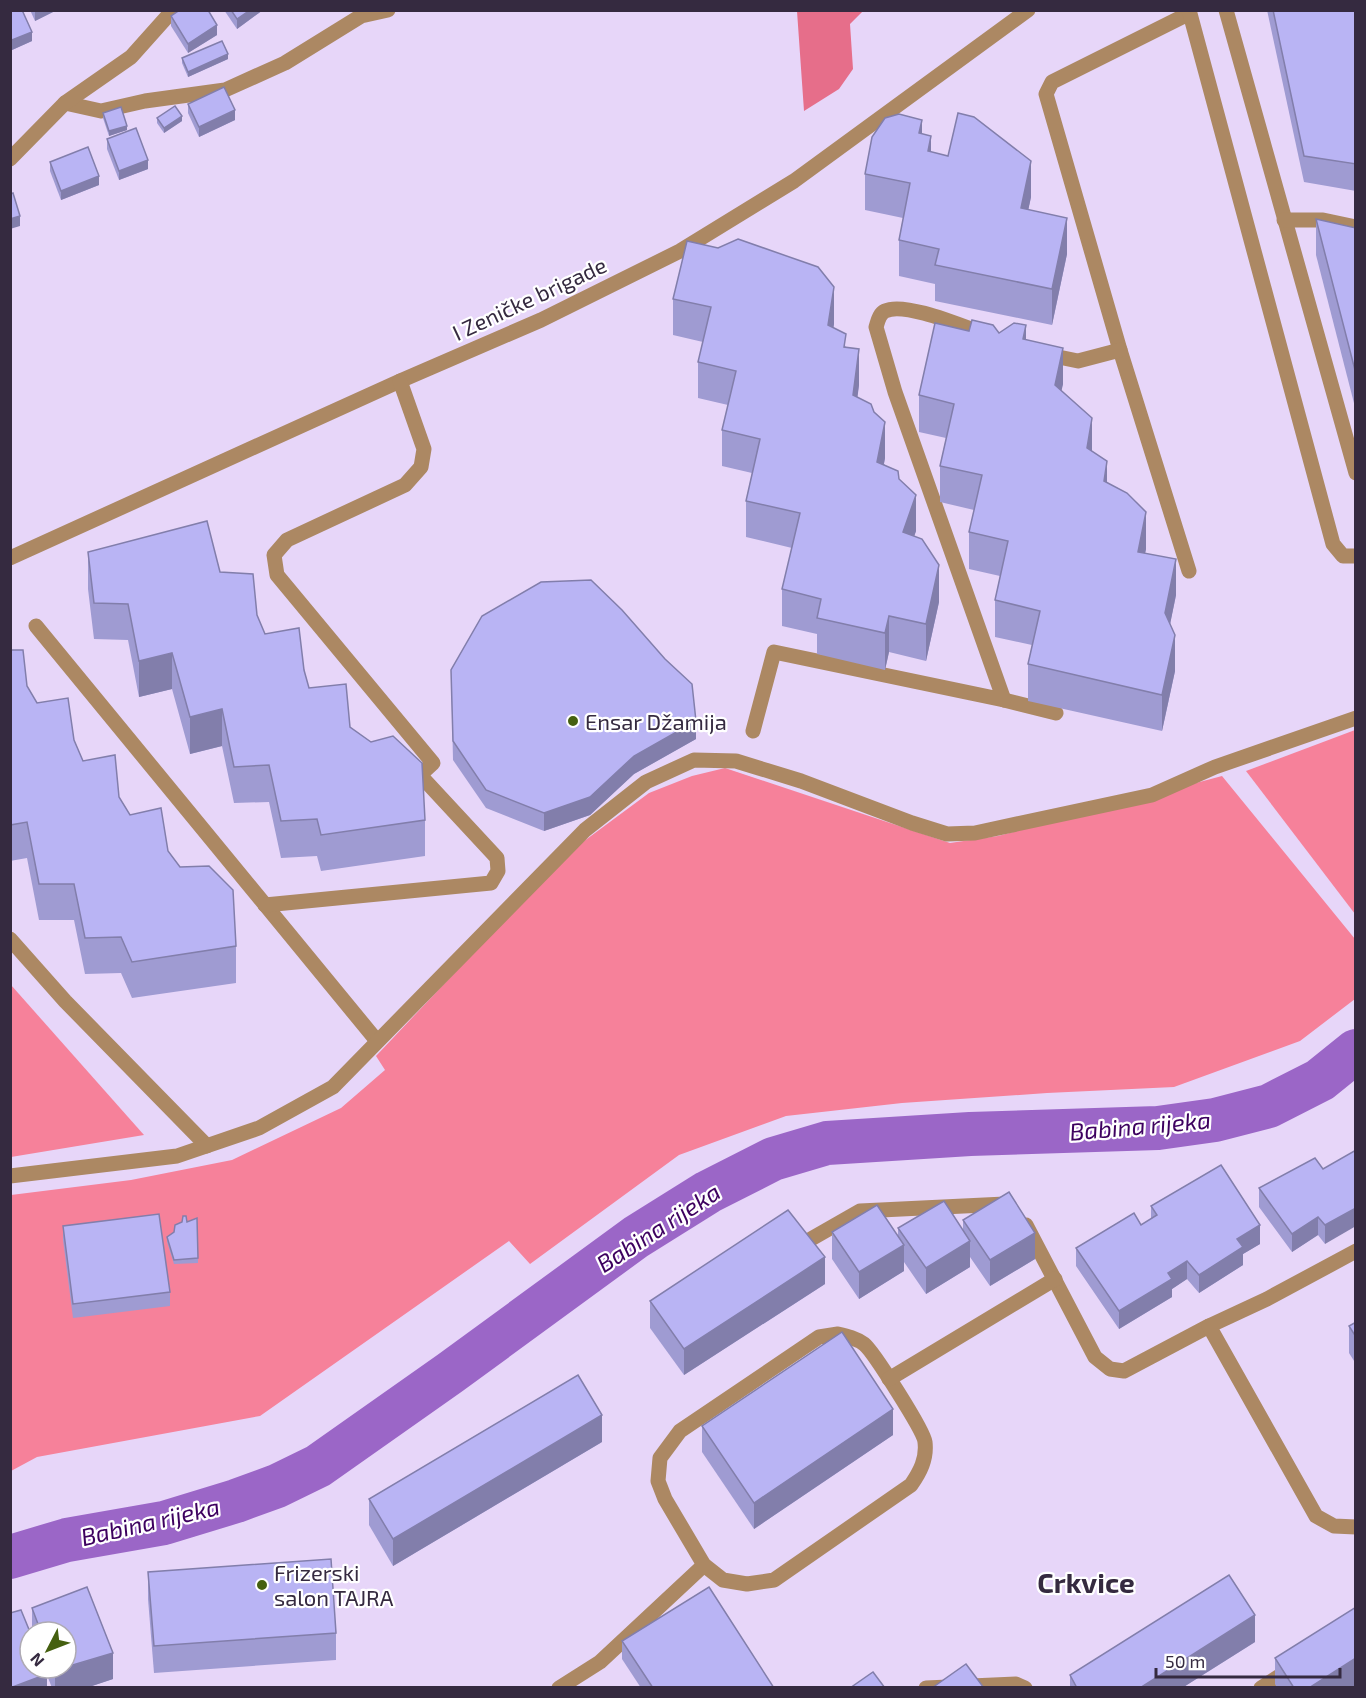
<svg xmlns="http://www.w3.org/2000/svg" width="1366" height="1698" viewBox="0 0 1366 1698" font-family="'Exo 2',sans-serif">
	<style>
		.green { fill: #f6819a }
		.forest { fill: #e66e8a }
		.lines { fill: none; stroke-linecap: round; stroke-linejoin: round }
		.river { stroke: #9b66c7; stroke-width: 44 }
		.minor { stroke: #ac8863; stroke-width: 15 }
		.wall { fill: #9f9bd2 }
		.shaded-wall { fill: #827eab }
		.building { fill: #b9b4f4; stroke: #827eab; stroke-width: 1.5 }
		.poi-dot { fill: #456010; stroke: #fff; stroke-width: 2 }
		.labels { text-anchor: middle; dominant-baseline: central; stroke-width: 4.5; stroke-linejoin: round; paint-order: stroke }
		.street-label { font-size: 22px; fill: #352a40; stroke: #fff }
		.poi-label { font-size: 22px; fill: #352a40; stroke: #fff; text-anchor: start }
		.water-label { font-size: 24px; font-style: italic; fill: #3d015f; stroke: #fff }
		.district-label { font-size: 28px; font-weight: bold; fill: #352a40; stroke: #fff }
	</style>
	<rect width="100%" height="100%" fill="#e7d6f9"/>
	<g class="green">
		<path d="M1355,730V914L1246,771Z"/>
		<path d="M725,768L950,843L998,836L1222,776L1355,939V999L1300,1041L1174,1087L1047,1093L902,1103L786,1116L679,1155L530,1264L509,1241L260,1416L37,1457L11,1471V1195L131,1180L232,1160L341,1108L385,1070L376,1056L568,853L649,793L692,776Z"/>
		<path d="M10,985H11L144,1135L11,1157Z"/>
	</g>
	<path class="forest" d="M797,11H863L850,24L853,69L839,89L804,111Z"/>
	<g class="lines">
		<path class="river" d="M10,1557L67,1540L164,1523L236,1501L277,1486L318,1466L450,1373L636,1237L708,1192L773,1159L827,1143L970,1134L1158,1128L1215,1120L1269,1106L1320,1080L1356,1051"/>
		<g class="minor">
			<path d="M1185,10L1184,16L1052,82L1046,94L1120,350L1189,571"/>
			<path d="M1189,10L1333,544L1343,556H1356"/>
			<path d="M1226,10L1356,473"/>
			<path d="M65,103L101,111L145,101L225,90L285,63L361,16L388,10"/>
			<path d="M10,159L65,103L131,57L173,10"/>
			<path d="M1284,220H1323L1356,227"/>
			<path d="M1044,354L1078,361L1120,350"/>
			<path d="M10,558L400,381L541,320L680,251L794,181L1028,10"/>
			<path d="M36,626L377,1041"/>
			<path d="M1004,700L1056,713"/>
			<path d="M753,731L774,652L1004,700L895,392L876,327C878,321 879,314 885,311C905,301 966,328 987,335"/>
			<path d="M265,905L491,883L498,871L497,858L420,775L433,763L277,575L274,555L287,540L405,485L421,467L424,449L400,381"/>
			<path d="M10,939L65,1001L207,1146"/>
			<path d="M10,1176L177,1156L259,1128L333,1087L585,830L646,782L694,760L736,761L801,781L912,823L947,834L975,833L1152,795L1215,767L1356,718"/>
			<path d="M1026,1225L1095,1357L1110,1369L1124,1371L1209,1326"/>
			<path d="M811,1239L860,1211L1005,1204L1008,1206"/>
			<path d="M1356,1251L1267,1299L1209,1326L1316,1516L1334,1526L1356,1527"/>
			<path d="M838,1334C847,1336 856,1338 864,1344C873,1351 924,1431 925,1442C927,1459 920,1472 911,1485L774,1580L747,1584L723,1580L704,1565L665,1499L658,1481L660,1458L680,1431L819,1337Z"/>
			<path d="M889,1379L1055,1279"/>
			<path d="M559,1688L600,1662L704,1565"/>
			<path d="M926,1688L1016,1684L1025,1688"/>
			<path d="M1261,1688L1292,1668"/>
		</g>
	</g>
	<g class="wall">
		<path d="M10,10L32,41L12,50L10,46Z"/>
		<path d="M30,10H57L35,21Z"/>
		<path d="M224,10H263L237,29Z"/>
		<path d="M1267,10H1356V191L1304,182Z"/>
		<path d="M171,16L217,35L188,53L171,26Z"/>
		<path d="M182,58L228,59L188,77L182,63Z"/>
		<path d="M188,104L235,120L199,137L188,113Z"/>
		<path d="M103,113L127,130L109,136L103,118Z"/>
		<path d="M157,118L182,121L164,133L157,123Z"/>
		<path d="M922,134L931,152L1031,197L1028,210L1067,254L1052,325L935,301V284L899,276V240L903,218L865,210V174Z"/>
		<path d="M107,139L148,169L119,180L107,149Z"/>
		<path d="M50,162L99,185L61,200L50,171Z"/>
		<path d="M1316,219L1356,228V411L1316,255Z"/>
		<path d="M673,299L834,324L833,328L846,347L859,385L857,397L885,458L884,464L899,479L916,531L914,536L939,602L926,661L889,652L885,670L817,654V634L782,626V589L792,548L746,537V501L752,473L722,466V430L728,405L698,398V362L703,342L673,335Z"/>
		<path d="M969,331L999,333L1026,340L1063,384L1061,390L1107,482L1146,549L1145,553L1176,595L1170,624L1175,671L1162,731L1028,701V664L1032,645L995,637V600L1000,576L969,569V532L974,510L940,502V466L946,438L919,432V395Z"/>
		<path d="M88,552L220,572L257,615L265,634L304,670L309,688L350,727L425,820V856L321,871L317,856L281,858L269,802L234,803L222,746L190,754L172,689L139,697L128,640L94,639L88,589Z"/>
		<path d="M10,650L27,686L37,703L74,740L83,761L119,797L130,815L168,851L236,946V983L132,998L121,973L85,974L74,920H39L27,858L10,861Z"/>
		<path d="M451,670L696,739L634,774L590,815L544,831L486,808L453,760Z"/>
		<path d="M1356,1150L1325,1244L1318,1235L1292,1252L1259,1207V1188L1323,1169Z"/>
		<path d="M1151,1206L1260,1244L1243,1254V1265L1199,1293L1187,1279L1172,1289V1297L1119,1329L1076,1266V1248L1141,1225L1151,1219Z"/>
		<path d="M963,1220L1035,1259L990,1286L970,1257V1267L926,1294L904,1262V1271L859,1299L832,1259V1232L898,1237V1228L963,1229Z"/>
		<path d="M187,1222L198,1258V1263L174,1264L167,1242V1237Z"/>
		<path d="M63,1226L170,1292V1306L73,1318L63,1240Z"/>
		<path d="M825,1284L684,1375L650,1328V1301Z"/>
		<path d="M1356,1322V1364L1349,1353V1326Z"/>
		<path d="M702,1426L893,1435L754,1529L702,1452Z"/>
		<path d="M602,1442L393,1566L369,1525V1499Z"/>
		<path d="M148,1572L336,1633V1660L154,1673L148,1599Z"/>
		<path d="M87,1587L113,1653V1679L86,1688H52L47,1675V1688H10V1613L21,1610L30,1632V1668H44L46,1672L45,1668H66V1632H32V1608Z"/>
		<path d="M622,1641L774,1688H641L622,1659Z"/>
		<path d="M1255,1642L1182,1688H1070V1675Z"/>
		<path d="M1275,1658L1356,1685L1351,1688H1277L1275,1684Z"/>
	</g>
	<g class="shaded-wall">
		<path d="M38,10H57L35,21V12Z"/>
		<path d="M250,10H263L237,29V19Z"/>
		<path d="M217,25V35L188,53V44Z"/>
		<path d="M32,32V41L12,50V40Z"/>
		<path d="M228,54V59L188,77V72Z"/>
		<path d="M235,110V120L199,137V127Z"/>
		<path d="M182,116V121L164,133V128Z"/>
		<path d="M922,120V156L919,133Z"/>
		<path d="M127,126V130L109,136V131Z"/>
		<path d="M931,136V173L928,151Z"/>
		<path d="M148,160V169L119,180V171Z"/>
		<path d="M1031,161V197L1021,245V208Z"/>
		<path d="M99,176V185L61,200V191Z"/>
		<path d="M20,216V226L10,229V219Z"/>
		<path d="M1067,218V254L1052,325V289Z"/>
		<path d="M834,287V324L828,362V325Z"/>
		<path d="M1026,325V362L1023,339Z"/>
		<path d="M1063,348V384L1055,421V385Z"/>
		<path d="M859,349V385L853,432V395Z"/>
		<path d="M1092,418V454L1087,448Z"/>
		<path d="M885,422V458L877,498V462Z"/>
		<path d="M1107,461V497L1104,481Z"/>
		<path d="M916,495V531L903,569V532Z"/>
		<path d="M1146,512V549L1138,588V552Z"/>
		<path d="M1176,559V595L1165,649V613Z"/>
		<path d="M939,565V602L926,661V624Z"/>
		<path d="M889,616V652L885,670V633Z"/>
		<path d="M1175,635V671L1162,731V695Z"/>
		<path d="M172,653V689L139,697V661Z"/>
		<path d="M222,709V746L190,754V717Z"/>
		<path d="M696,721V739L634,774L590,815L544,831V813L634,756Z"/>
		<path d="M1356,1208V1226L1325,1244V1225Z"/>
		<path d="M1318,1217V1235L1292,1252V1234Z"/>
		<path d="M1260,1225V1244L1243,1254V1265L1199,1293V1275L1237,1239Z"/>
		<path d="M1035,1233V1259L990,1286V1260Z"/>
		<path d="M970,1241V1267L926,1294V1268Z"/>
		<path d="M904,1245V1271L859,1299V1272Z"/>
		<path d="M825,1257V1284L684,1375V1349Z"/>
		<path d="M1187,1261V1279L1172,1289V1297L1119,1329V1311L1168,1273Z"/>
		<path d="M893,1409V1435L754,1529V1503Z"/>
		<path d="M602,1415V1442L393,1566V1539Z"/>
		<path d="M1255,1615V1642L1182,1688H1140Z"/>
		<path d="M113,1653V1679L86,1688H55V1671Z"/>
		<path d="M1356,1658V1685L1351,1688H1309Z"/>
		<path d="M47,1674V1688H11Z"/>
	</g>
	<g class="building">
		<path d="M10,10H22L32,32L12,40L10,37Z"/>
		<path d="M180,10H208L217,25L188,44L171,16Z"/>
		<path d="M231,10H250L237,19Z"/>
		<path d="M1273,10H1356V164L1304,156Z"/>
		<path d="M222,41L228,54L188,72L182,58Z"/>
		<path d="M224,87L235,110L199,127L188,104Z"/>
		<path d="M175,106L182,116L164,128L157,118Z"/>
		<path d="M121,107L127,126L109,131L103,113Z"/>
		<path d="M958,113L974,117L1031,161L1021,208L1067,218L1052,289L935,265L939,249L899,240L910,183L865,174L872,137L885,118L899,114L922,120L919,133L931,136L928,151L948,156Z"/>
		<path d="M136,128L148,160L119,171L107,139Z"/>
		<path d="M88,147L99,176L61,191L50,162Z"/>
		<path d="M13,193L20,216L10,219V194Z"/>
		<path d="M1316,219L1356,228V374Z"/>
		<path d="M738,239L818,267L834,287L828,325L846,334L844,347L859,349L853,395L871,404L874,412L885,422L877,462L898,471L899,479L916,495L903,532L922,539L939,565L926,624L889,616L885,633L817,618L821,599L782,589L800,513L746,501L760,439L722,430L736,371L698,362L711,307L673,299L687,241L718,248Z"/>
		<path d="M972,320L993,325L999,333L1014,323L1026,325L1023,339L1063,348L1055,385L1092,418L1087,448L1107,461L1104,481L1127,493L1146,512L1138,552L1176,559L1165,613L1175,635L1162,695L1028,664L1040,611L995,600L1008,541L969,532L982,475L940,466L954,404L919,395L935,323L969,331Z"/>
		<path d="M207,521L220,572L253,574L257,615L265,634L299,628L304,670L309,688L346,684L350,727L371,742L393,736L422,763L425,820L321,835L317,819L281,821L269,765L234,767L222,709L190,717L172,653L139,661L128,604L94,603L88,552Z"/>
		<path d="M591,580L622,610L665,659L692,684L696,721L634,756L590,797L544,813L486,790L453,741L451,670L482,616L541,582Z"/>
		<path d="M10,650H23L27,686L37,703L68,698L74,740L83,761L115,755L119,797L130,815L161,808L168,851L180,867L209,866L233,890L236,946L132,962L121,937L85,938L74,884H39L27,822L10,825Z"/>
		<path d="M1356,1150V1208L1325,1225L1318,1217L1292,1234L1259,1188L1315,1158L1323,1169Z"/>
		<path d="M1221,1165L1260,1225L1237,1239L1243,1247L1199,1275L1187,1261L1168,1273L1172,1279L1119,1311L1076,1248L1134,1213L1141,1225L1157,1215L1151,1206Z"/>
		<path d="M1009,1192L1035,1233L990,1260L963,1220Z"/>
		<path d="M944,1201L970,1241L926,1268L898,1228Z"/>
		<path d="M877,1205L904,1245L859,1272L832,1232Z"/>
		<path d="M788,1210L825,1257L684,1349L650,1301Z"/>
		<path d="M159,1214L170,1292L73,1304L63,1226Z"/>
		<path d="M183,1216H186L187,1222L197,1218L198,1258L174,1260L167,1237L174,1232L175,1225L182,1222Z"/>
		<path d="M1356,1322V1337L1349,1326Z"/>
		<path d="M842,1332L893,1409L754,1503L702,1426Z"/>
		<path d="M578,1375L602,1415L393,1539L369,1499Z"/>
		<path d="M331,1559L336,1633L154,1646L148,1572Z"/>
		<path d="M1229,1575L1255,1615L1140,1688H1077L1070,1675Z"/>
		<path d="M87,1587L113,1653L66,1667V1632H41L32,1608Z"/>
		<path d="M709,1587L774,1688H653L622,1641Z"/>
		<path d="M1356,1607V1658L1309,1688H1294L1275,1658Z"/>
		<path d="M21,1610L30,1632V1668H44L47,1674L10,1688V1613Z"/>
		<path d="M966,1664L984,1688H932Z"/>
		<path d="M54,1668H64L55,1671Z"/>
		<path d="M873,1672L885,1688H850Z"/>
	</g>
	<g class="poi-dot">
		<circle cx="573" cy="721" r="6"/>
		<circle cx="262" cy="1585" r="6"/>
	</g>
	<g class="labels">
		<g class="street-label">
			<text transform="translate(529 298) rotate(-25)">I Zeničke brigade</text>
		</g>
		<g class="poi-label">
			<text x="585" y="721">Ensar Džamija</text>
			<text x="274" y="1572">Frizerski<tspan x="274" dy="25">salon TAJRA</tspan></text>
		</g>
		<g class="water-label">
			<text transform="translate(1140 1125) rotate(-5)">Babina rijeka</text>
			<text transform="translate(658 1227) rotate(-33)">Babina rijeka</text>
			<text transform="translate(150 1521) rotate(-13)">Babina rijeka</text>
		</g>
		<g class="district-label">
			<text x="1086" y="1582">Crkvice</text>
		</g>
	</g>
	<rect width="1366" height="1698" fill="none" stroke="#352a40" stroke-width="24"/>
	<g transform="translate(48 1650) rotate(228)"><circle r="28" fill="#ffffff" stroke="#aeaab3" stroke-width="1.5"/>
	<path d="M0-4.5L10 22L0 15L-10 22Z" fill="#456010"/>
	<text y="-9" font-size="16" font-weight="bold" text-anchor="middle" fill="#352a40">N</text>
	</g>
	<path d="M1156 1668v9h184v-9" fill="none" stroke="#352a40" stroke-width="3"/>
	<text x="1165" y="1668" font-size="18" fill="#352a40" stroke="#ffffff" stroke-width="4.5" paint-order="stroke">50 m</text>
</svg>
